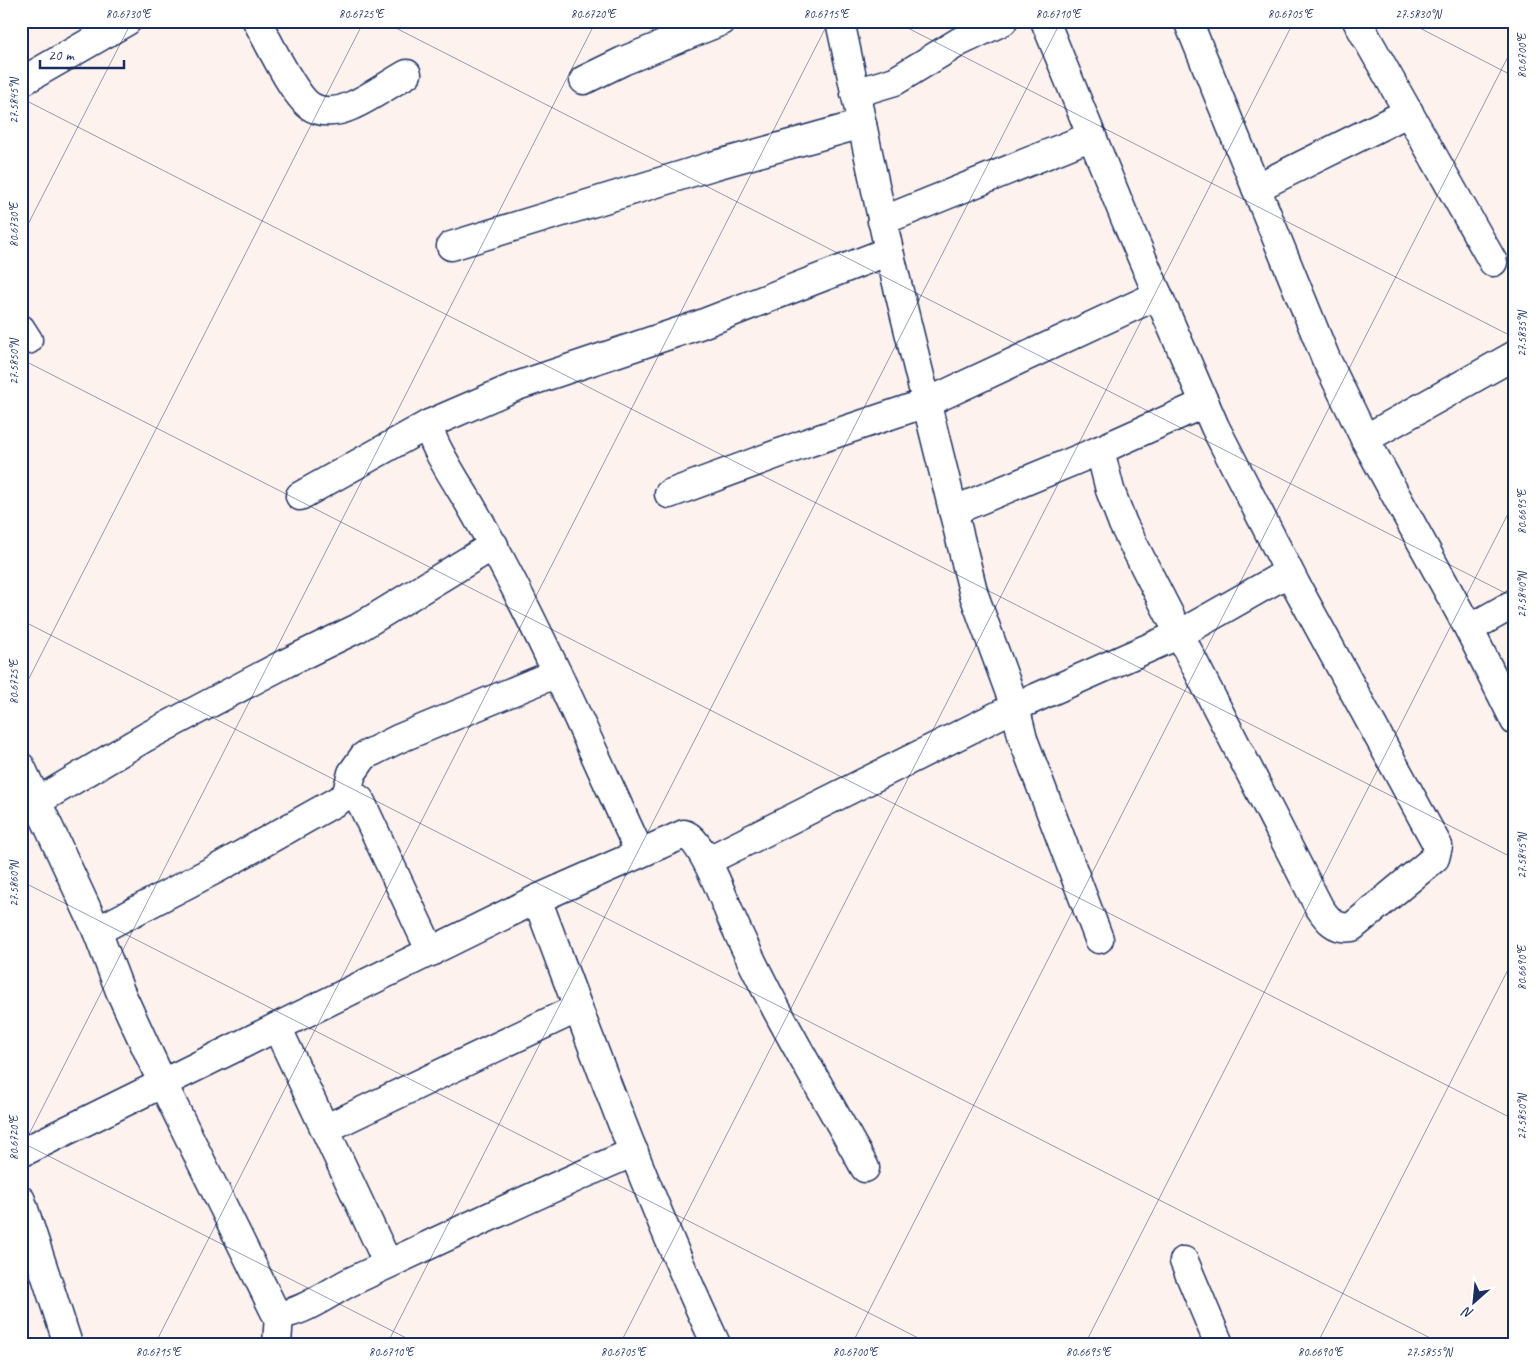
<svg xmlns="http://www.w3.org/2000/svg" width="1536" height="1365" viewBox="0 0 1536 1365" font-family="Caveat,sans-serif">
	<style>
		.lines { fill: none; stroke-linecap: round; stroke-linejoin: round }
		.minor-casing { stroke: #1b2f5e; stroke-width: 31 }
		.major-casing { stroke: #1b2f5e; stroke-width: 31 }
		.minor { stroke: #fff; stroke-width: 28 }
		.major { stroke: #fff; stroke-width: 28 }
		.ticks { fill: none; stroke: #1b2f5e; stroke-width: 1; stroke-opacity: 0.45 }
		.neatline { fill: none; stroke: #1b2f5e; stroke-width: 2 }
		.ticks-label { font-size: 12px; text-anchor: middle; fill: #1b2f5e }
	</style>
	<rect width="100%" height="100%" fill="#fdf2ee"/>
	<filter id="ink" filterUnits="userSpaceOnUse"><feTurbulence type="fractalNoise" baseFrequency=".02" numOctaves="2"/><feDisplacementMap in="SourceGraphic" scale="10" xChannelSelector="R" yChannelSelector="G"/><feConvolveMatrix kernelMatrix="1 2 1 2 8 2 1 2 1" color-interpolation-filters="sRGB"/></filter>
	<g filter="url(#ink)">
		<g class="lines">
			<defs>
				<g id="minor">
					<path d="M257,21C268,41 293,94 310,106C322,114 338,112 351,106C370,98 389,84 407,74"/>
					<path d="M840,21L889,251L974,595L1015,707L1023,739L1099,939"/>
					<path d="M1045,21L1127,223L1215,427L1296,585L1438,846L1435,858L1352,927C1335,930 1327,919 1319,907L1123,524L1110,490L1100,450"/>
					<path d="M1188,21L1326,359L1365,439L1469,629L1515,721"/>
					<path d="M1357,21L1493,262"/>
					<path d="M584,80L623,61L722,21"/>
					<path d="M855,93L895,81L959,42L1003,21"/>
					<path d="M1256,188L1409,112"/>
					<path d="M882,221L1092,136"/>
					<path d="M451,246L712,166L862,124"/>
					<path d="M21,329L28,340"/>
					<path d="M1365,439L1515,355"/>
					<path d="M669,494L807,443L926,403L1158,295"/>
					<path d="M300,496L429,424"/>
					<path d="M953,511L1100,450L1205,403"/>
					<path d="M1469,629L1515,603"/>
					<path d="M21,767L97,931L120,991L162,1082L275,1312C291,1321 333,1290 350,1282C444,1238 538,1193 634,1152"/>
					<path d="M346,796L352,773L364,756L398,739L557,673"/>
					<path d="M38,801L146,737L286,663L358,628L494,545"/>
					<path d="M640,853C586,737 536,619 472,508C462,490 429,442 429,424L517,386L699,325L889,251"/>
					<path d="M707,861L1015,707L1180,634L1289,572"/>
					<path d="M537,899C593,1048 648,1199 716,1344"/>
					<path d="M97,931L218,868L346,796L353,795L360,800L431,952"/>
					<path d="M277,1027L388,1264"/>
					<path d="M325,1129L578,1008"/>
					<path d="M21,1153L537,899L684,834C701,837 725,902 732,919C770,1005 820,1086 865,1168"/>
					<path d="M1184,1261L1219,1344"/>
					<path d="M277,1344L279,1315"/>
				</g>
				<g id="major">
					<path d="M21,82L127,21"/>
					<path d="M21,1200L68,1344"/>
				</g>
			</defs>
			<use href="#minor" class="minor-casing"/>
			<use href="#major" class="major-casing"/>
			<use href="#minor" class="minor"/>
			<use href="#major" class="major"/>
		</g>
	</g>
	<path class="ticks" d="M382,21L1515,598M894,21L1515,338M1406,21L1515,77M21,98L1515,859M21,238L132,21M21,359L1515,1120M21,620L1442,1344M21,694L364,21M21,881L930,1344M21,1142L418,1344M21,1150L596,21M155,1344L829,21M387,1344L1061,21M620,1344L1294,21M852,1344L1515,43M1085,1344L1515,500M1317,1344L1515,956"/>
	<rect width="1536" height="1365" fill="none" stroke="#fff" stroke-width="55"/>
	<g transform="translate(1474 1302) rotate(207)" stroke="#ffffff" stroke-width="4" paint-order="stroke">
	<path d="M0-4L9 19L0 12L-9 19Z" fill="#1b2f5e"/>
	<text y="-8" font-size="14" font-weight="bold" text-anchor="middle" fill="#1b2f5e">N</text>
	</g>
	<path d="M40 60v8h84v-8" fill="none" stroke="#1b2f5e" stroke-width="2.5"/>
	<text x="48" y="60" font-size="15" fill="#1b2f5e" stroke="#ffffff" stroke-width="4" paint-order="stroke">20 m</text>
	<rect x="28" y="28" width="1480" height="1310" class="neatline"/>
	<g class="ticks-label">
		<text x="128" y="18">80.6730°E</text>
		<text x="361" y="18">80.6725°E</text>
		<text x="593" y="18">80.6720°E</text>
		<text x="826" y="18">80.6715°E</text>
		<text x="1058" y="18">80.6710°E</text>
		<text x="1290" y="18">80.6705°E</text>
		<text x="1418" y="18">27.5830°N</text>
		<text transform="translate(1522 56) rotate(-90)" y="4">80.6700°E</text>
		<text transform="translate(14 101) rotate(-90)" y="4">27.5845°N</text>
		<text transform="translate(14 225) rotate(-90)" y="4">80.6730°E</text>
		<text transform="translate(1522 334) rotate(-90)" y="4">27.5835°N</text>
		<text transform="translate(14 362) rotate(-90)" y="4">27.5850°N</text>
		<text transform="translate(1522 512) rotate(-90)" y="4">80.6695°E</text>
		<text transform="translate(1522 595) rotate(-90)" y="4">27.5840°N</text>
		<text transform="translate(14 682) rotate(-90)" y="4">80.6725°E</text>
		<text transform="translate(1522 856) rotate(-90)" y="4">27.5845°N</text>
		<text transform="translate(14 884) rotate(-90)" y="4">27.5860°N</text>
		<text transform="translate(1522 968) rotate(-90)" y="4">80.6690°E</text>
		<text transform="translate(1522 1117) rotate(-90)" y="4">27.5850°N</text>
		<text transform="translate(14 1138) rotate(-90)" y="4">80.6720°E</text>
		<text x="158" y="1356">80.6715°E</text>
		<text x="391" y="1356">80.6710°E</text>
		<text x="623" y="1356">80.6705°E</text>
		<text x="855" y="1356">80.6700°E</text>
		<text x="1088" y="1356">80.6695°E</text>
		<text x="1320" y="1356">80.6690°E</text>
		<text x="1429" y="1356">27.5855°N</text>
	</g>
</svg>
